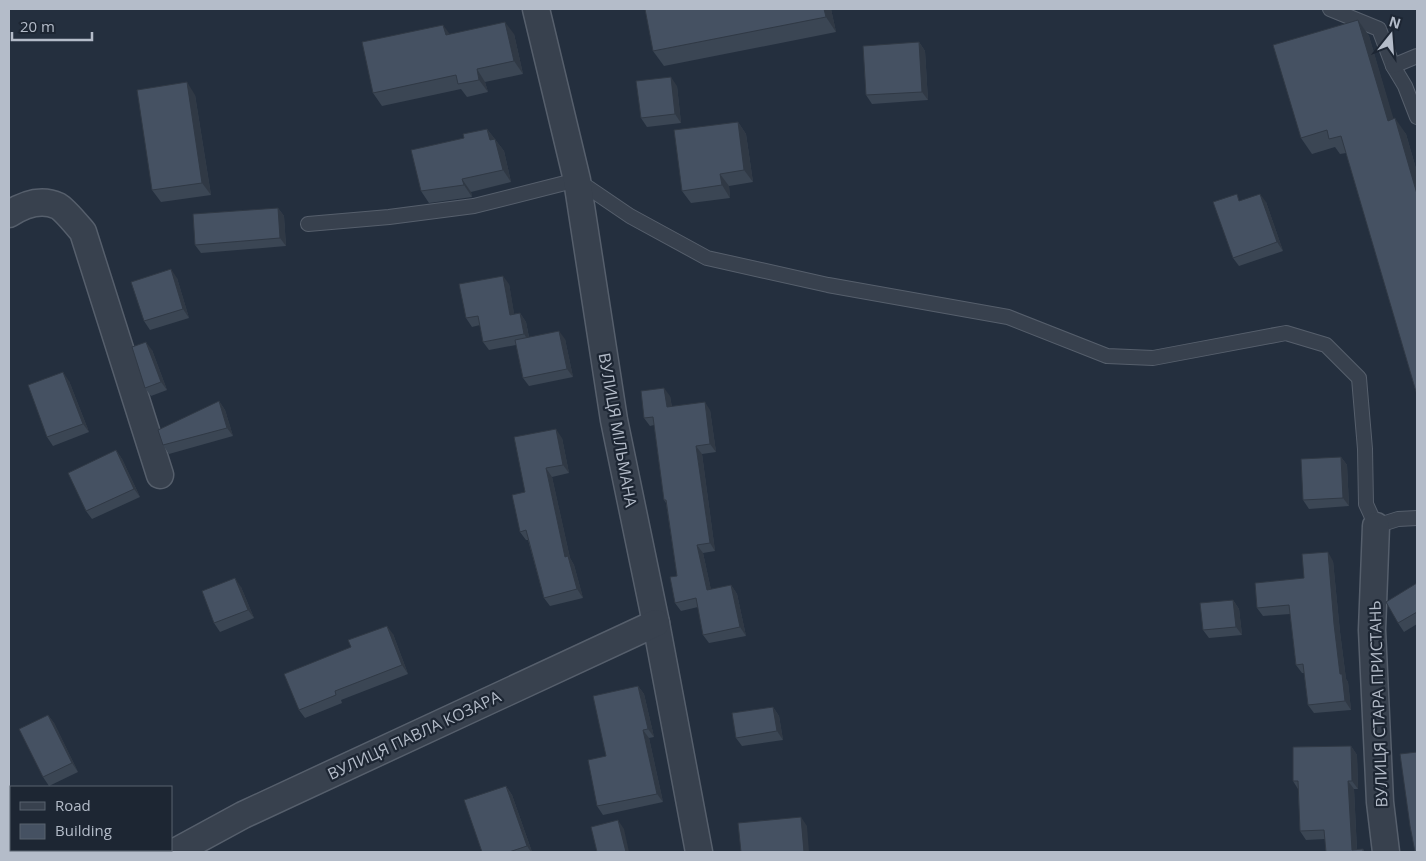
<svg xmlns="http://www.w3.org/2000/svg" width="1426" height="861" viewBox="0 0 1426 861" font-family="'Open Sans',sans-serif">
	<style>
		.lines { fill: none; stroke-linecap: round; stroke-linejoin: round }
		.service-casing { stroke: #565f6c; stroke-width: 16 }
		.minor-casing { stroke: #565f6c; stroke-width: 29 }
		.service { stroke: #38414e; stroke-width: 14 }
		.minor { stroke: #38414e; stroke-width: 26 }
		.wall { fill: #3b4654 }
		.shaded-wall { fill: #303945 }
		.building { fill: #455162; stroke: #303945 }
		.labels { text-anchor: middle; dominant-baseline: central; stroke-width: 4.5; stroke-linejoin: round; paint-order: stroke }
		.street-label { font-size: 16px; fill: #b4bcc9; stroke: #1d2633 }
	</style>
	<rect width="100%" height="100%" fill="#242f3e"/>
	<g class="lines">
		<defs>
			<g id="service">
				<path d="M1330,9L1379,29L1393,66L1405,86L1417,117"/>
				<path d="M1393,66L1417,56"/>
				<path d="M308,224L389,217L474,206L577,180L630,216L707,258L828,285L1008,317L1107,356L1153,358L1286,333L1326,345L1359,378L1365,449L1366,504L1376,526L1398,519L1417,518"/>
			</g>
			<g id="minor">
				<path d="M536,9L577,180L614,420L656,623L699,852"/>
				<path d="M9,214C23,205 41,198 58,206C65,210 77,225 83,232L160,475"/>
				<path d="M1376,526L1372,630L1380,802L1386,852"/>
				<path d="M175,852L243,815L656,623"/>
			</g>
		</defs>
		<use href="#service" class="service-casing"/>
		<use href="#minor" class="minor-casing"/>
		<use href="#service" class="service"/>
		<use href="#minor" class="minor"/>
	</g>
	<g class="wall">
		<path d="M831,9L836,32L664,66L653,51Z"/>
		<path d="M1358,20L1369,36L1393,119L1406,134L1417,172V395L1346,153L1340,154L1335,147L1312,154L1301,138Z"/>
		<path d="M450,34H514L523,74L485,82L488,92L467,97L461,89L382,106L373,93Z"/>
		<path d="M919,42L925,51L928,100L872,104L866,95Z"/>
		<path d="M677,86L681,123L647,127L641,118Z"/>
		<path d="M195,95L211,195L161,202L152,190Z"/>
		<path d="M738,122L746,134L753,182L729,186L730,198L691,203L682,191Z"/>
		<path d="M487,129L504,151L511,182L471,192L472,197L429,203L421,191L464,138Z"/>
		<path d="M1242,200L1266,202L1283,251L1239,266L1233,258Z"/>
		<path d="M278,208L284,216L286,246L201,253L195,245Z"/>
		<path d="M177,278L189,318L150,330L144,321Z"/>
		<path d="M509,284L514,314L520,313L526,322L529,337L565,339L573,377L529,386L523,378L516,345L489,350L483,342L480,325L472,327L466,318Z"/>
		<path d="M152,350L167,390L151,396L145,388Z"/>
		<path d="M69,381L89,432L53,446L47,437Z"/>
		<path d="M670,396L672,407L710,410L716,452L702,454L715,551L703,553L711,590L731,585L737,594L746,636L709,643L703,635L698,607L681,611L675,603L677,576L666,503L664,500L654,425L650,426L644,418Z"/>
		<path d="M219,401L225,410L233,436L169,454L163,445Z"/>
		<path d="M562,438L569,473L552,477L570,558L574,565L583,598L550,606L544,598L528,540H526L520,532L525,492Z"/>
		<path d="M116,450L122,459L140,497L92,519L86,511Z"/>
		<path d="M1341,457L1347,465L1349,506L1309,509L1303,500Z"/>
		<path d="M1333,561L1340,632L1346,679L1348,682L1351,710L1314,713L1308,705L1304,673H1302L1296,665L1290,614L1263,616L1257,608L1304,578Z"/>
		<path d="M1417,583V624L1404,632L1398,623Z"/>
		<path d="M241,587L254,618L220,632L214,623Z"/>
		<path d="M1233,600L1239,609L1242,635L1209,638L1203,630Z"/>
		<path d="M393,634L408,674L341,700L342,703L305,718L299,710Z"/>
		<path d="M638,686L644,694L654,737L649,738L663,802L603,815L597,806L606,756Z"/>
		<path d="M773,707L779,716L783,740L742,746L736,738Z"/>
		<path d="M48,715L54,723L78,772L49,786L43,777Z"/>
		<path d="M1351,746L1357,755L1358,789H1354L1357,850L1363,849L1365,852H1326L1325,839L1306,840L1300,831L1298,789L1293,781V747Z"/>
		<path d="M506,786L512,795L532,852H482Z"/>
	</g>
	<g class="shaded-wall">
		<path d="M824,9H831L836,32L826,17Z"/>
		<path d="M1358,20L1369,36L1399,137L1388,121Z"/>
		<path d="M505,22L514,34L523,74L514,61Z"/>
		<path d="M443,25L452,37L446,35Z"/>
		<path d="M919,42L925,51L928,100L922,92Z"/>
		<path d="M477,69L485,82L488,92L479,80Z"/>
		<path d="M671,77L677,86L681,123L675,114Z"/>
		<path d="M187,82L195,95L211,195L202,183Z"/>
		<path d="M1395,118L1406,134L1417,172V194Z"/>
		<path d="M738,122L746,134L753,182L744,170Z"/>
		<path d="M487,129L504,151L511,182L503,170L490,140Z"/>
		<path d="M720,174L729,186L730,198L722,185Z"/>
		<path d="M462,179L471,192L472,197L464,185Z"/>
		<path d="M1260,194L1266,202L1283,251L1277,242Z"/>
		<path d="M278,208L284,216L286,246L280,238Z"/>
		<path d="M171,269L177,278L189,318L183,309Z"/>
		<path d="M503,276L509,284L516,324L510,315Z"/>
		<path d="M520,313L526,322L530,343L524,334Z"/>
		<path d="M559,331L565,339L573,377L567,369Z"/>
		<path d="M146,342L152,350L167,390L161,382Z"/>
		<path d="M63,372L69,381L89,432L83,424Z"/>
		<path d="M664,388L670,396L673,415L667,407Z"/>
		<path d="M219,401L225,410L233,436L227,428Z"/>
		<path d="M705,402L710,410L716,452L710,444Z"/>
		<path d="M556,429L562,438L569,473L563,465Z"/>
		<path d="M696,446L702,454L715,551L710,543Z"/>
		<path d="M116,450L122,459L140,497L134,489Z"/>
		<path d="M1341,457L1347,465L1349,506L1343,498Z"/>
		<path d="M546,468L552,477L570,558L574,565L583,598L577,589L565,557Z"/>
		<path d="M697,545L703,553L713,599L707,590Z"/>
		<path d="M1328,552L1333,561L1340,632L1346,679L1348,682L1351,710L1345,701L1340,674L1334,624Z"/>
		<path d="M235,578L241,587L254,618L248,610Z"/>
		<path d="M731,585L737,594L746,636L740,627Z"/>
		<path d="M1233,600L1239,609L1242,635L1236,627Z"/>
		<path d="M387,626L393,634L408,674L402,665Z"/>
		<path d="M638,686L644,694L654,737L648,729Z"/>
		<path d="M773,707L779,716L783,740L777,731Z"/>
		<path d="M48,715L54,723L78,772L72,763Z"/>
		<path d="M643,730L649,738L663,802L657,794Z"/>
		<path d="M1351,746L1357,755L1358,789L1352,781Z"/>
		<path d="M1348,781L1354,789L1357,852L1352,850Z"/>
		<path d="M506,786L512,795L532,852H531L527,846Z"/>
		<path d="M801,817L807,826L809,852H804Z"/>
		<path d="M618,820L624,829L629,852H626Z"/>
	</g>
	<g class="building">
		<path d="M645,9H824L826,17L653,51Z"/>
		<path d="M1358,20L1388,121L1395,118L1417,194V395L1341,136L1329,139L1327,130L1301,138L1273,45Z"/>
		<path d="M505,22L514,61L477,69L479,80L458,84L456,75L373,93L362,42L443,25L446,35Z"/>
		<path d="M919,42L922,92L866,95L863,46Z"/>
		<path d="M671,77L675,114L641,118L636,81Z"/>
		<path d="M187,82L202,183L152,190L137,90Z"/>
		<path d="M738,122L744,170L720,174L722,185L682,191L674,130Z"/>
		<path d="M487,129L490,140L495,139L503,170L462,179L464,185L421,191L411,150L464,138L463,134Z"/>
		<path d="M1237,194L1239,201L1260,194L1277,242L1233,258L1213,202Z"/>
		<path d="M278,208L280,238L195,245L193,214Z"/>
		<path d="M171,269L183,309L144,321L131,282Z"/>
		<path d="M503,276L510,315L520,313L524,334L483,342L478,316L466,318L459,284Z"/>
		<path d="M559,331L567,369L523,378L515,340Z"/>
		<path d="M146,342L161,382L145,388L132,347Z"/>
		<path d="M63,372L83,424L47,437L28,385Z"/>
		<path d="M664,388L667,407L705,402L710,444L696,446L710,543L697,545L707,590L731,585L740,627L703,635L696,598L675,603L670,577L677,576L666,500H664L653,417L644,418L641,391Z"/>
		<path d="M219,401L227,428L163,445L158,430Z"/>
		<path d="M556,429L563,465L546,468L565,557L568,556L577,589L544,598L526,530L520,532L512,495L525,492L514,437Z"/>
		<path d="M116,450L134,489L86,511L68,473Z"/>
		<path d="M1341,457L1343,498L1303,500L1301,459Z"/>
		<path d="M1328,552L1334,624L1340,674H1342L1345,701L1308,705L1303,664L1296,665L1289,605L1257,608L1255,583L1304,578L1302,554Z"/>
		<path d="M235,578L248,610L214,623L202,591Z"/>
		<path d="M1417,583V612L1398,623L1386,602Z"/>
		<path d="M1233,600L1236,627L1203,630L1200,603Z"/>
		<path d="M387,626L402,665L335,691L336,695L299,710L284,674L351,647L348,640Z"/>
		<path d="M638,686L648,729L643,730L657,794L597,806L588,760L606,756L593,696Z"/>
		<path d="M773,707L777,731L736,738L732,713Z"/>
		<path d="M48,715L72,763L43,777L19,729Z"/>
		<path d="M1351,746L1352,781H1348L1352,850L1363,849V852H1326L1324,830L1300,831L1298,781H1293V747Z"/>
		<path d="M1417,752V852H1415L1410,826L1400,754Z"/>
		<path d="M506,786L527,846L509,852H482L464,800Z"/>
		<path d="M801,817L804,852H741L738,823Z"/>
		<path d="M618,820L626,852H597L591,827Z"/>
	</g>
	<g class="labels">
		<g class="street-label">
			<text transform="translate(618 430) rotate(80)">ВУЛИЦЯ МІЛЬМАНА</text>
			<text transform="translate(1378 704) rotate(-92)">ВУЛИЦЯ СТАРА ПРИСТАНЬ</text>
			<text transform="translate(414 735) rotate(-25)">ВУЛИЦЯ ПАВЛА КОЗАРА</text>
		</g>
	</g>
	<rect width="1426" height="861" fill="none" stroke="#b4bcc9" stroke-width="20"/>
	<rect x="10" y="786" width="162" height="65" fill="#1d2633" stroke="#59626f"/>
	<rect x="20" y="802" width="25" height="8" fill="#38414e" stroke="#59626f"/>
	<text x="55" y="811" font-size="15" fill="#b4bcc9">Road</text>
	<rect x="20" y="824" width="25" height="15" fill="#455162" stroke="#59626f"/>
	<text x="55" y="836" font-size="15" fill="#b4bcc9">Building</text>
	<g transform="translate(1391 35) rotate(17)" stroke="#1d2633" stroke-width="4" paint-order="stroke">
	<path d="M0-4L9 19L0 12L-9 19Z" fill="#b4bcc9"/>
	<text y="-8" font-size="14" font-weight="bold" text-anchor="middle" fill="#b4bcc9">N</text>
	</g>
	<path d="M12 32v8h80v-8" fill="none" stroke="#b4bcc9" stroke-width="2.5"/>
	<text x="20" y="32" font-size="15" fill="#b4bcc9" stroke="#1d2633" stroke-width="4" paint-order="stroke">20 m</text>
</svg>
